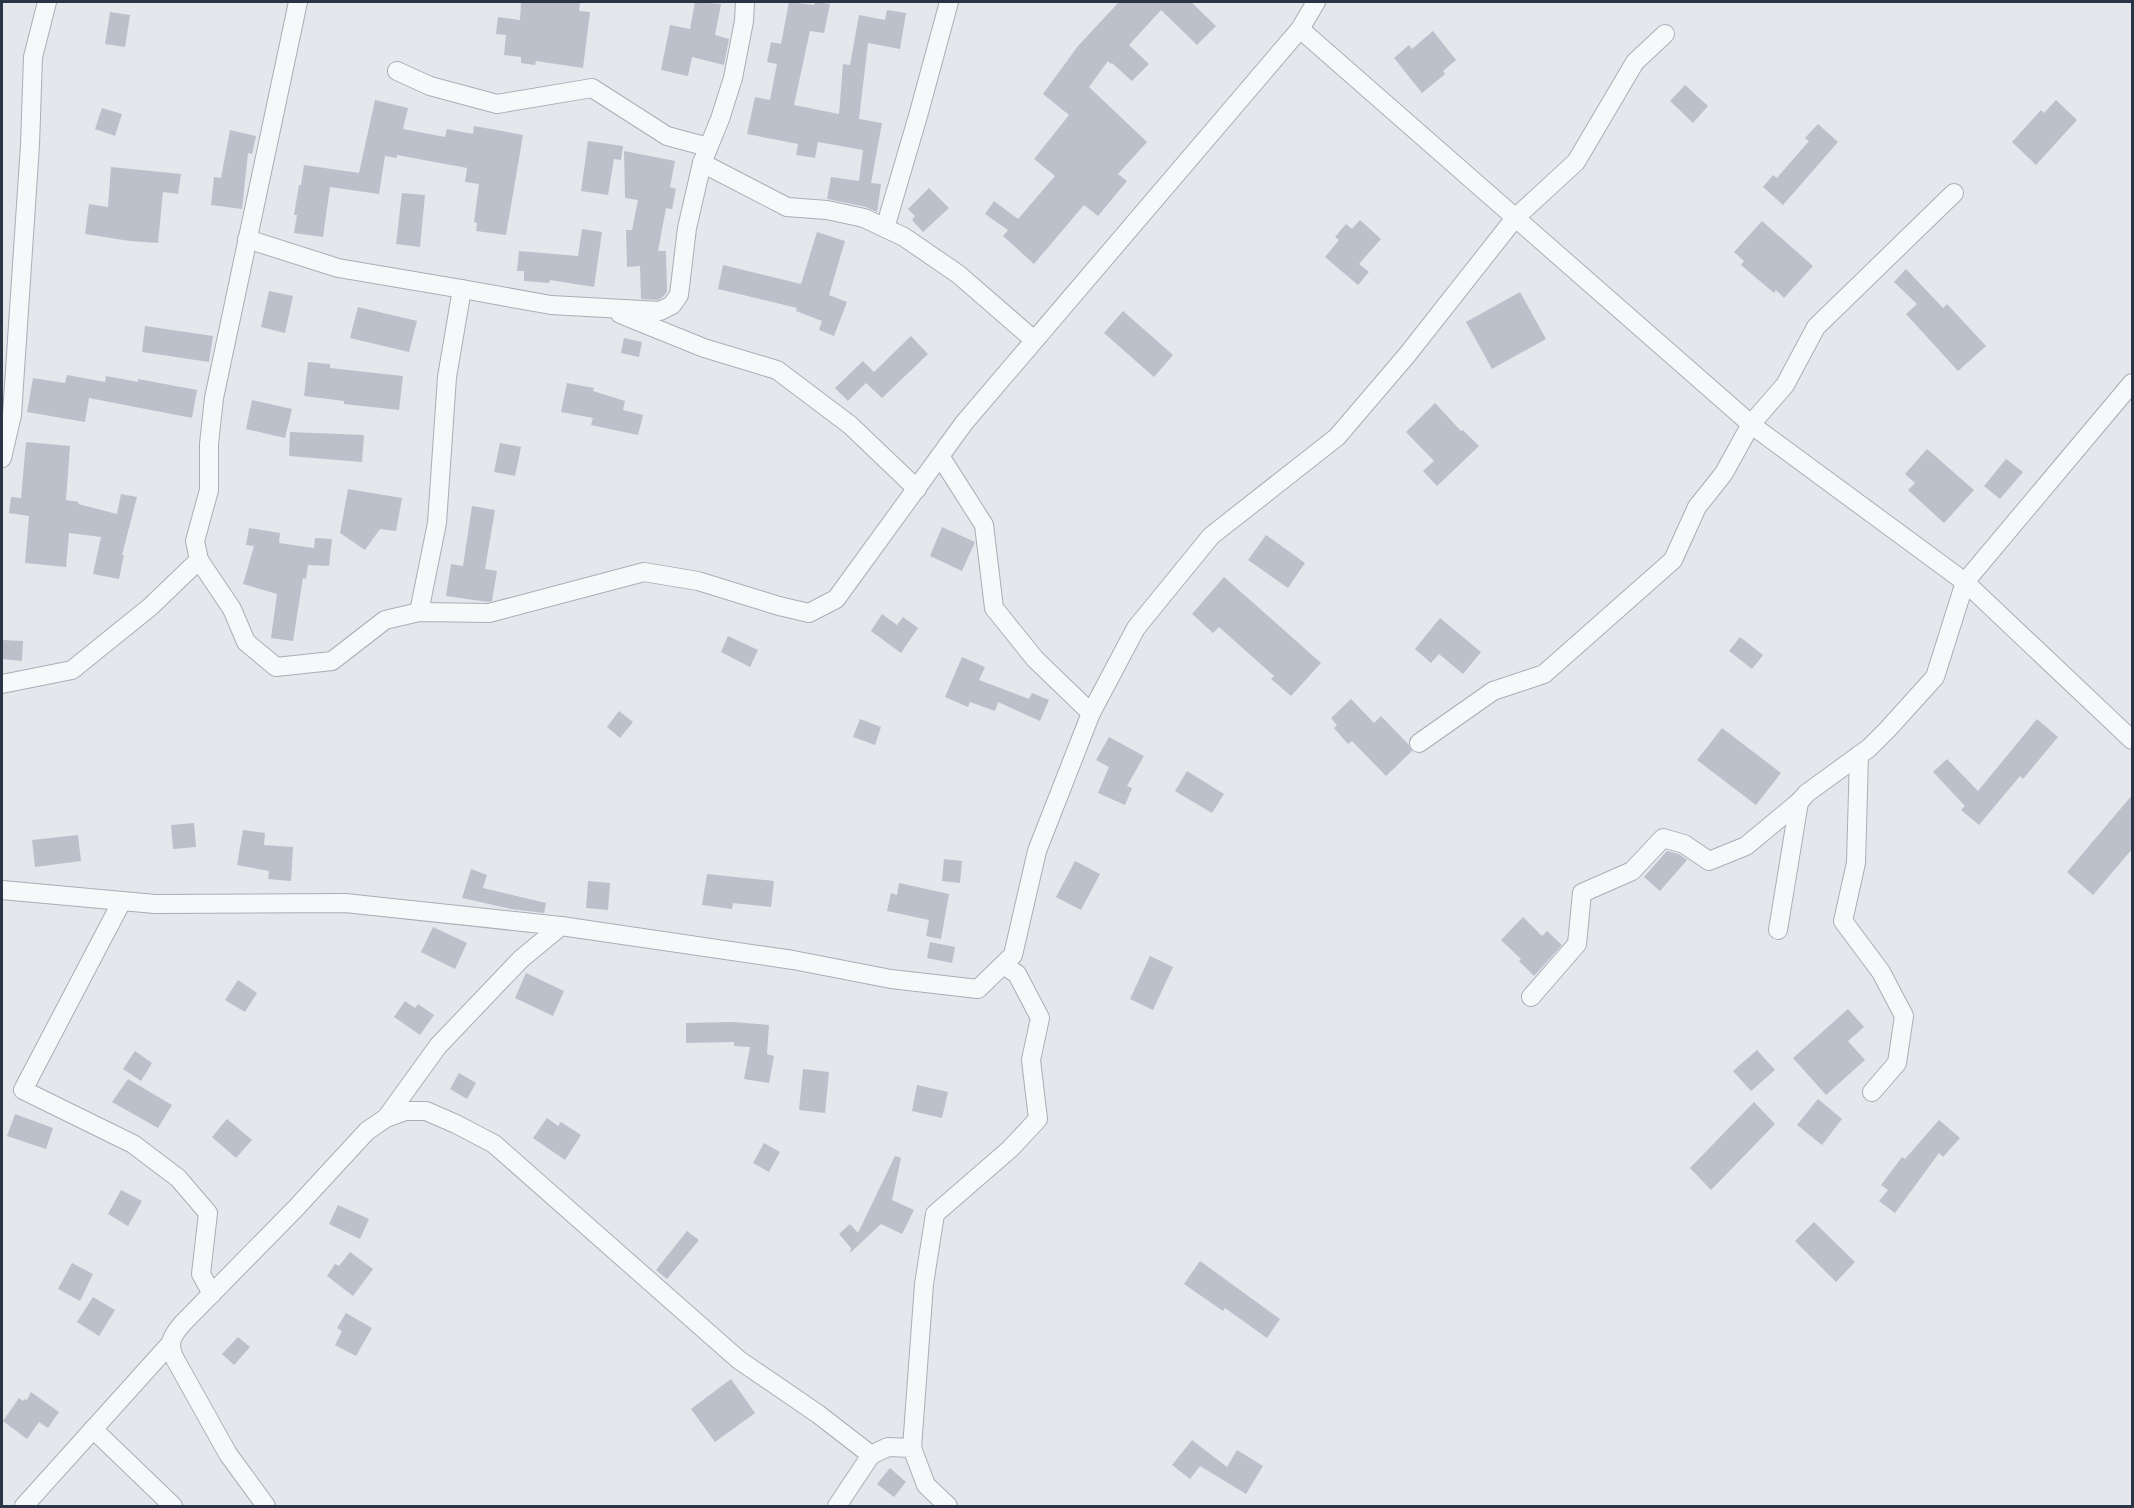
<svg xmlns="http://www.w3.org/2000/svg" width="2134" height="1508" viewBox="0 0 2134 1508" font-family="'Fira Sans Condensed',sans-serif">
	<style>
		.building { fill: #bbc0ca }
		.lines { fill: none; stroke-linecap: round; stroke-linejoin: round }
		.street-casing { stroke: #a9aeb7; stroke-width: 20 }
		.street { stroke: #f7f8fa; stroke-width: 18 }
	</style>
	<rect width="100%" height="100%" fill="#e4e7ec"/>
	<g class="building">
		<path d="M521,2H580L579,11L590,12L583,68L536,61L535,65L521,63V57L504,55L506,35L496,34L498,17L520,20Z"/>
		<path d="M695,2L721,4L715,35L729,39L724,65L692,57L688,76L661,70L670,25L690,29Z"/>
		<path d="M789,2L814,5L815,2L830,4L824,33L810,31L794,105L839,114L843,64L850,65L859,15L885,20L887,10L906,13L900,49L868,43L859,119L882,123L871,183L881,184L877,212L866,207L827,199L831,177L859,181L863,150L818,142L815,158L796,155L798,144L747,134L755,97L770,100L777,64L767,62L771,42L781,44Z"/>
		<path d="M1119,2H1191L1216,26L1197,45L1161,10L1129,45L1149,64L1132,81L1112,63L1111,64L1108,61L1089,87L1147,142L1118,174L1127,181L1098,216L1084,205L1034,264L1003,236L1008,230L985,214L994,201L1018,219L1055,176L1034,159L1069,115L1043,94L1078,46Z"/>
		<path d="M110,12L130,15L125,47L105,44Z"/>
		<path d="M1433,31L1456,60L1443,71L1445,74L1422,93L1394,58L1409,45L1412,49Z"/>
		<path d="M1685,85L1708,106L1693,123L1670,101Z"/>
		<path d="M375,100L408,108L403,129L445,137L447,129L473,134L474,126L523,135L506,235L476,231L477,223L474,222L479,184L465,182L467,168L397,155V158L385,156L379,194L330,187L323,237L294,233L297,215H294L299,185H301L304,165L359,173Z"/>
		<path d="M2056,100L2077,120L2036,165L2012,142L2041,110L2044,113Z"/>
		<path d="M102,108L122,114L115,136L95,129Z"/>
		<path d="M1818,124L1838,142L1783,205L1763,187L1773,175L1777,178L1809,141L1805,138Z"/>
		<path d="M230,130L256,136L252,154L248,153L242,209L211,205L214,177L221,178Z"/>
		<path d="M588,141L623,146L621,160L614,159L608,195L581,191Z"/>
		<path d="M624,151L675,161L670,187L676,189L672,209L666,208L658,251H666L667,292L664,296L658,300L641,299L640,266L627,267L626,230H632L638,200L625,198Z"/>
		<path d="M111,167L181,174L178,194L163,192L158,243L130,241L85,234L89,204L108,207Z"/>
		<path d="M929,188L949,208L923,232L912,220L915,216L908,209Z"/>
		<path d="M402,193L425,195L420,247L396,244Z"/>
		<path d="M1360,220L1381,239L1359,264L1369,272L1358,285L1325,257L1339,240L1335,237L1346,224L1352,229Z"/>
		<path d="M1762,221L1813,266L1784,298L1776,290L1774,293L1741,265L1744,261L1734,252Z"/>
		<path d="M582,229L602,232L594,287L550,280L549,283L524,281V271H517L519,251L578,256Z"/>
		<path d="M817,232L845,241L829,295L847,302L834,336L819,330L822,321L796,311L797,308L718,289L723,265L801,284Z"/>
		<path d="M1906,269L1943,308L1947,304L1986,346L1958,371L1906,314L1917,304L1894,282Z"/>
		<path d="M269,291L293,296L285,333L261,327Z"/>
		<path d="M1520,292L1546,339L1492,369L1466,322Z"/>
		<path d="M358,307L417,321L409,352L350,338Z"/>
		<path d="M1123,311L1173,355L1154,377L1104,333Z"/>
		<path d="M145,326L213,336L209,362L142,352Z"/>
		<path d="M911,336L928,354L882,398L866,383L848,401L835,388L863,361L874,372Z"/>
		<path d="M624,338L642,342L639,357L621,353Z"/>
		<path d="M308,362L330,364V368L403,376L399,410L344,404V401L304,396Z"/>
		<path d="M67,375L105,382L106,376L138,382V379L197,390L192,418L89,398L85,422L27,412L33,378L65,383Z"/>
		<path d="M567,383L594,388L593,391L625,401L623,410L643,415L638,435L591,425L593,418L561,412Z"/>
		<path d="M252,400L292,409L285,438L246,429Z"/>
		<path d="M1435,403L1461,431L1463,430L1479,446L1437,486L1423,471L1434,461L1406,432Z"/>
		<path d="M290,432L364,435L362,462L289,456Z"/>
		<path d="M26,442L70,446L66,500L79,502L78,504L117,514L121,494L137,497L122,555H124L119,579L93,574L101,537L69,533L66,567L25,563L29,516L9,513L11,497L21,498Z"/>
		<path d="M500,443L521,447L515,476L494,472Z"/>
		<path d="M1927,449L1974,490L1944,523L1908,490L1915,483L1905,474Z"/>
		<path d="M2006,459L2023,472L2000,499L1984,486Z"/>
		<path d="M348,489L402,498L396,531L380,529L365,550L340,533Z"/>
		<path d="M472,506L495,510L485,569L497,571L492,601L488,602L446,596L451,564L463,566Z"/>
		<path d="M942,527L975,542L962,571L930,556Z"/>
		<path d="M249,528L280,533L279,543L314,548L315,538L332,539L329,566L308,565L306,579L303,578L293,641L271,638L277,594L243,584L254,546L246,545Z"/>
		<path d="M1266,535L1305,563L1288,588L1248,560Z"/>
		<path d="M1224,577L1321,663L1291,696L1271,679L1274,676L1219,627L1213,633L1192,614Z"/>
		<path d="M882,614L897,625L903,617L918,628L901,653L871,631Z"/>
		<path d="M1440,618L1481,652L1463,674L1439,654L1431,663L1415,649Z"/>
		<path d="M728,636L758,650L750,667L721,652Z"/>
		<path d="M1740,637L1763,655L1752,669L1729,651Z"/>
		<path d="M2,640L23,641L22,661L2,659Z"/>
		<path d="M962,657L985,667L979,680L1029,699L1032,693L1049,700L1040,721L998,702L995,711L970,702L968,707L945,697Z"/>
		<path d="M1351,699L1374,723L1381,716L1408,744L1412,751L1386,776L1352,741L1348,744L1334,728L1337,725L1331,718Z"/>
		<path d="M619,711L633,722L620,738L607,727Z"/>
		<path d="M860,719L881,727L875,745L853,737Z"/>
		<path d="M2037,719L2058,737L2023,779L2020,776L1979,825L1961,810L1965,806L1933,772L1947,759L1978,791Z"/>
		<path d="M1722,728L1781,773L1756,805L1697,760Z"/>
		<path d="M1109,737L1144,756L1127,786L1132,788L1125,805L1098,793L1109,767L1096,760Z"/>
		<path d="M1187,771L1224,794L1212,813L1175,791Z"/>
		<path d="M2133,794V848L2093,895L2067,872Z"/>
		<path d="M194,823L196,847L173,849L171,825Z"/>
		<path d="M243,830L265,833L264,845L293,847L291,881L268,879L269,871L237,865Z"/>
		<path d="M78,835L81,861L35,867L32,840Z"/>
		<path d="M1667,851L1679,854L1687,860L1660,891L1644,877Z"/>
		<path d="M944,859L962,861L960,883L942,881Z"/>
		<path d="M1075,861L1100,874L1081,910L1056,897Z"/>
		<path d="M471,869L487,875L483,888L546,903L544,913L511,909L462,898Z"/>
		<path d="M707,874L774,881L771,907L733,903L732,909L702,905Z"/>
		<path d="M588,881L610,883L608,910L586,908Z"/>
		<path d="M899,883L949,894L941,939L926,936L929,920L887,911L891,893L897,895Z"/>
		<path d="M1523,917L1542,936L1547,931L1562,945L1534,976L1519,961L1521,959L1501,940Z"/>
		<path d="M433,927L467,943L455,969L421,952Z"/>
		<path d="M930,942L955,947L952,963L927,958Z"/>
		<path d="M1150,956L1173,967L1153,1010L1130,999Z"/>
		<path d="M526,973L564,991L553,1016L515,998Z"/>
		<path d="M238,980L257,993L245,1012L225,1000Z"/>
		<path d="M405,1001L415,1008L418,1004L434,1015L420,1035L394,1017Z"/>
		<path d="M1848,1009L1864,1027L1848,1041L1865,1060L1826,1095L1793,1058Z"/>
		<path d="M733,1022L769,1025L767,1054L774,1056L769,1083L744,1079L750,1047L734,1046V1042L686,1043V1023Z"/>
		<path d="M1757,1050L1775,1070L1751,1091L1733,1071Z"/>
		<path d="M135,1051L152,1063L141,1081L123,1069Z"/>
		<path d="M803,1069L829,1072L825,1113L799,1110Z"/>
		<path d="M459,1073L476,1083L467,1099L450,1089Z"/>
		<path d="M128,1079L172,1105L158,1128L112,1102Z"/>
		<path d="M917,1085L948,1092L942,1118L912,1111Z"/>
		<path d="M1818,1099L1842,1119L1822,1145L1797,1125Z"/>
		<path d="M1754,1102L1775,1124L1711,1190L1690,1168Z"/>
		<path d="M15,1114L53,1128L46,1149L7,1136Z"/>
		<path d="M547,1118L558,1126L561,1122L581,1135L565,1160L533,1138Z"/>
		<path d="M227,1119L252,1140L236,1158L212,1137Z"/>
		<path d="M1939,1120L1960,1138L1943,1157L1939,1153L1895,1213L1879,1201L1888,1190L1881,1185L1902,1157L1905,1159Z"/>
		<path d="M764,1143L780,1152L769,1172L753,1163Z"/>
		<path d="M895,1156L901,1158L892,1200L914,1210L902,1234L881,1224L850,1253L851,1248L839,1234L850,1224L858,1233Z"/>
		<path d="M121,1190L142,1201L128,1226L108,1214Z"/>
		<path d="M338,1205L369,1219L360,1239L329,1224Z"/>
		<path d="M1814,1222L1855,1262L1836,1282L1795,1241Z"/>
		<path d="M687,1231L699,1240L667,1279L656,1270Z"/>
		<path d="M350,1252L373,1269L353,1296L327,1276L335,1264L339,1266Z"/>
		<path d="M1200,1261L1280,1319L1267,1338L1225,1308L1223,1311L1184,1284Z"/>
		<path d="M72,1263L93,1274L80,1301L58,1289Z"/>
		<path d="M93,1297L115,1310L99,1336L77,1322Z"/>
		<path d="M346,1313L372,1328L356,1356L335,1345L342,1331L337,1328Z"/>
		<path d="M238,1337L250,1347L234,1365L222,1354Z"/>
		<path d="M731,1379L755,1413L715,1442L691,1409Z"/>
		<path d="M31,1392L59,1412L48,1428L39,1422L27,1439L3,1421L19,1398L23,1401L25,1399L27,1400Z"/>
		<path d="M1192,1440L1227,1467L1237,1450L1263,1466L1246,1494L1200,1466L1190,1479L1172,1465Z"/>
		<path d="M890,1468L906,1482L894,1497L877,1484Z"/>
	</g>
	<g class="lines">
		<defs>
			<g id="street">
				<path d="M298,2L214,398L209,444V490L195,541L199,560L232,609L246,642L276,667L332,661L385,620L419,612L489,613L644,572L698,581L779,606L809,613L836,599L964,423L1300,29L1316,2"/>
				<path d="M1300,29L1753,426L1965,582L2132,740"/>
				<path d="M397,71L430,86L497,104L592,88L667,136L708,147"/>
				<path d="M702,163L787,207L827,210L864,218L904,237L958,274L1034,340"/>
				<path d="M885,228L918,116L949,2"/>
				<path d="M247,239L338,268L462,289L551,305L660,311L672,305L679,295L687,228L702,163L720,119L733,78L744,21L745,2"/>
				<path d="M620,314L704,348L777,370L850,425L917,489"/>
				<path d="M2,458L12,415L30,145L33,57L47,2"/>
				<path d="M419,612L437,523L447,377L462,289"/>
				<path d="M2,684L72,670L150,607L199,560"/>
				<path d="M1091,713L1136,628L1211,536L1337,437L1407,355L1515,218L1576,162L1635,62L1665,34"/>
				<path d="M1419,743L1493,691L1544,674L1673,560L1697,507L1724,473L1751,424L1785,385L1816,327L1954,193"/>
				<path d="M1859,755L1856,863L1843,921L1881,972L1904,1016L1897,1063L1872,1092"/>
				<path d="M2,890L155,904L345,903L561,926L793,960L891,979L978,989L1013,955L1037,851L1091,713L1035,659L994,608L984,525L940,456"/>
				<path d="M122,901L23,1090L133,1144L178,1178L208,1213L201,1274L212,1294"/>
				<path d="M1778,930L1799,802L1807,793L1869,748L1888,729L1935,677L1965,582L2132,383"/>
				<path d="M1531,997L1577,944L1582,893L1632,871L1663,838L1684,844L1709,861L1746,846L1799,802"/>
				<path d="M386,1118L438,1046L521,959L561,926"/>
				<path d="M93,1429L173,1506"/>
				<path d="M912,1448L924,1284L935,1214L1010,1149L1038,1119L1031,1060L1040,1018L1017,974L1003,965"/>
				<path d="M871,1455L888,1447L912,1448L926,1485L948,1506"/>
				<path d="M24,1506L170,1344"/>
				<path d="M266,1506L228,1454L175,1359C167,1343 172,1336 182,1324L295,1209L367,1131L386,1118L405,1111H426L456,1124L494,1144L739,1360L818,1414L871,1455L837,1506"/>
			</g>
		</defs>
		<use href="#street" class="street-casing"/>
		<use href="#street" class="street"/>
	</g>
	<rect width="2134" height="1508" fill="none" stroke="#2b3445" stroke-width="6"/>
</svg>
